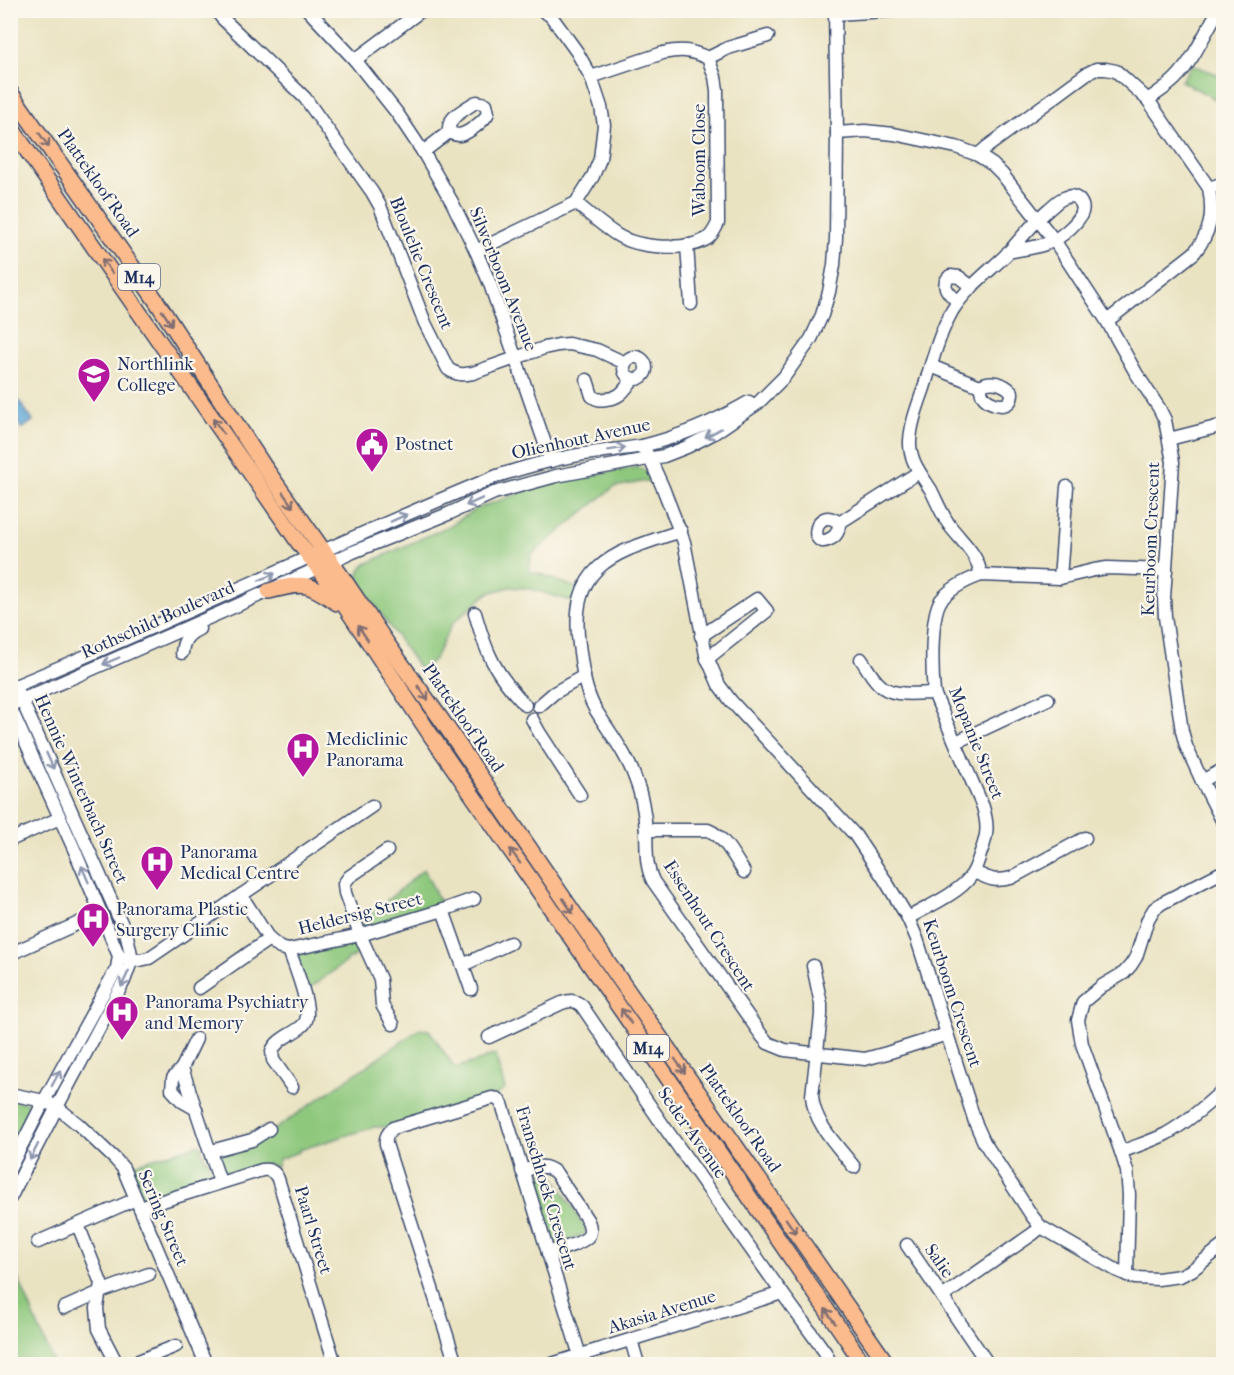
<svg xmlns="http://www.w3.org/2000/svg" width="1234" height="1375" viewBox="0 0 1234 1375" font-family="'IM FELL French Canon',serif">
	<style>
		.green { fill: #8ec87d; stroke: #547c6e; stroke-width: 1.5 }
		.water { fill: #5ea6d4; stroke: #3c6a99; stroke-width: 1.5 }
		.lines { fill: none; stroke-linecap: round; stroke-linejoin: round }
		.minor-casing { stroke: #3a4a6d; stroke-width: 15 }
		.major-casing { stroke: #3a4a6d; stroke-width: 18 }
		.minor { stroke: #fff; stroke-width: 12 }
		.major { stroke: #fbbb8c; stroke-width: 15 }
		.oneway { stroke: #806e73 }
		.oneway2 { stroke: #8d97ae }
		.labels { text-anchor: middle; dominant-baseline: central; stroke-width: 4.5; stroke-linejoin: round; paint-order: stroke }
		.shield { fill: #fbf7ec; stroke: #5e6b89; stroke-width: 1.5 }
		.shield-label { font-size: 16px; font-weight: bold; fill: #1b2f5e }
		.street-label { font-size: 18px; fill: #1b2f5e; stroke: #fbf7ec }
		.poi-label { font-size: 18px; fill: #1b2f5e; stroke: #fbf7ec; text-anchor: start }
	</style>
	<rect width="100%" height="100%" fill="#fbf7ec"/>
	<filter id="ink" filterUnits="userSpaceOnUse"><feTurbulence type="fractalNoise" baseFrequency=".0167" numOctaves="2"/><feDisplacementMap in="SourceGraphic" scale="12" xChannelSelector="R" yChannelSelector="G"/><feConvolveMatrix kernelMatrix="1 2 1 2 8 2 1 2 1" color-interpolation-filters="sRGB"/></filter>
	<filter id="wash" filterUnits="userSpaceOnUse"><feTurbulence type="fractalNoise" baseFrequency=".008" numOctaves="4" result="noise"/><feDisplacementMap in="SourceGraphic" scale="24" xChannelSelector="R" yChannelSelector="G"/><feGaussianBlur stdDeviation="1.35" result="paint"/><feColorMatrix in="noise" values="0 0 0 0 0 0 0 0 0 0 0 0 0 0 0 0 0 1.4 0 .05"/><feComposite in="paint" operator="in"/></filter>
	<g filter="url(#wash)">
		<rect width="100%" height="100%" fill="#eae3c2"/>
		<g class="green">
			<path d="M1192,65L1223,76V103L1181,81Z"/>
			<path d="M637,467L647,471L653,480L614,487L531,555L530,572L541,574L579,589L575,602L530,589L510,587L488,593L452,624L435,658L421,671L360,584C357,575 359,569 366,564L451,525L476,509L533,488L557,481Z"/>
			<path d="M424,869L442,907L367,927L361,923Z"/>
			<path d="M353,941L358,943L362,950L307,990L298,959L303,952Z"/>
			<path d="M420,1029L429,1030L455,1068L485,1059V1058L495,1054L505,1089L496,1095L389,1127H374L299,1150V1152L279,1159L277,1167L267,1164L227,1175L222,1172L216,1155L255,1143Z"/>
			<path d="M11,1100L28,1103L33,1111L11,1158Z"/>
			<path d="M200,1144L205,1159L208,1158L212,1176L210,1181L149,1200L142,1197L128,1166Z"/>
			<path d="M538,1171L553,1175L586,1229L583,1236L555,1245L550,1242L531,1177L534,1173Z"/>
			<path d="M11,1261L54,1364H11Z"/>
		</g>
		<path class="water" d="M15,395L33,421L22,429L11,413V397Z"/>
	</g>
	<g filter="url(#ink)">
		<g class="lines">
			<defs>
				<g id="minor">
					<path d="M216,10L222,18L305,98L372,192L380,206L425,323L448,369C457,375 462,375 473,373L544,348L558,345L569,344L597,350L625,363"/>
					<path d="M308,10L355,60L397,113L423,152L452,202L476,251L490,284L551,461"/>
					<path d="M835,14L903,10"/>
					<path d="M708,58L728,48L768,36"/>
					<path d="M355,60L422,10"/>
					<path d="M1148,100C1157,93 1167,87 1175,79C1192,62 1202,39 1214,18"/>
					<path d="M477,102L486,104L488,113C485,120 468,134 459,135C454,135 453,134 449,132C447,117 463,111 474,103Z"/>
					<path d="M837,133L865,131L894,134L956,147L978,155L993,165L1002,174L1054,240L1107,321L1136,373L1159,408L1165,420L1173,462L1164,598L1165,617L1182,731L1186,746L1202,781L1224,824"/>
					<path d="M423,152L449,132"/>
					<path d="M978,155L987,147L1086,74L1096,69H1106L1116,71L1124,78L1148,100L1209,188C1214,215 1211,232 1194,253L1107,321"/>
					<path d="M1209,188L1224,183"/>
					<path d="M576,203C589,214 603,226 617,235C638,248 687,252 708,238C713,234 715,229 718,223L717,90L715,77L708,58C690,50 682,49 663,53L591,77"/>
					<path d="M687,245L691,304"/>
					<path d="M476,251L576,203L593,176L600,159L604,125L601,107L591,77L577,52L551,16L542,10"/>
					<path d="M958,302C950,294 939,286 950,276L959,277L972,287"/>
					<circle cx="635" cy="368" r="11"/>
					<path d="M931,366L980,386C990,379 1004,383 1012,392C1013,412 989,405 983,396C981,393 981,389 980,386"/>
					<path d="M587,380L592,396C597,400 600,400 606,399C621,398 624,390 633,379"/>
					<path d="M1169,439L1224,425"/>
					<path d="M642,446L650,459L663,488L684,542L706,655L719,685L731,701L855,835L885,880L908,918L917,939L975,1122L984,1142L1032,1216L1041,1227L1116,1270L1135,1278L1158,1279L1180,1276L1192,1270L1224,1245"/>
					<path d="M839,523C815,503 807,551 830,539C837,536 839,530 839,523L919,472"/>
					<path d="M681,531C617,552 568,562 579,645C582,666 584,688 594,707C608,731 626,752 635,778C642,795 645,814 646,832C647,849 645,865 653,881L762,1036L768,1043L785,1050L865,1059L887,1053L947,1034"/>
					<path d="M981,575C977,553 963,543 950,526C942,515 937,502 931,490C921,474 909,460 910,441C911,423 918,405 924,388C932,362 939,334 952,311C966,288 990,271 1009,252C1022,237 1034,222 1049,209C1054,205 1058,200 1064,198C1071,194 1079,197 1082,205C1087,218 1059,239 1048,243C1036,248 1021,249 1008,252"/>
					<path d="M1060,578L1067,487"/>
					<path d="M475,613C479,627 483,641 489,654C497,673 511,690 525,705"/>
					<path d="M701,636L757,599L767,611L707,659"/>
					<path d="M182,653C183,640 188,634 199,629"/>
					<path d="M861,659C866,666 871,676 878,683C891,698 916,693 934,693"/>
					<path d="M10,688C174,621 333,543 497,476C528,466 560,457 592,453C608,450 626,449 642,446C680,437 716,421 749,402"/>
					<path d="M10,705L238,605L353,552L448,514L494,493L556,476L664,456L687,447L714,433L758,403L784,377L811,339L822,315L829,292L834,265L836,238L837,133L835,10"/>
					<path d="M539,706L554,693L584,676"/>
					<path d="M10,707L74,849L119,956L117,968L44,1101L10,1168"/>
					<path d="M532,719L539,732L580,795"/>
					<path d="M956,742L1048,699"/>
					<path d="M1202,781L1224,769"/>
					<path d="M646,830H708C725,837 734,857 744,872"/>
					<path d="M10,840L60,818"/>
					<path d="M387,851L349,877L344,884L345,893L360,935L380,979L382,1005L393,1024"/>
					<path d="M974,872C989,879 994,882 1011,878L1085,838"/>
					<path d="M241,895L269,939L280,948L289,950L360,935L443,910L474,899"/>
					<path d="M443,910L471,989"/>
					<path d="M908,918C925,908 959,893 970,877C976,870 978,860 981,852C988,834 988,825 983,807L934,693C932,672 930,616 941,600C951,588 967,580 981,575L1060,578L1094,570L1107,568L1166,570"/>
					<path d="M289,950C295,967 308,998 307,1015C307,1020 305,1024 301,1027C291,1035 277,1039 272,1051L273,1060L292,1087"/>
					<path d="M10,954L101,913"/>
					<path d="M126,958L140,960L149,958L372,806"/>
					<path d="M463,965L510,943"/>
					<path d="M813,966L821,1004V1015L812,1096C814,1124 838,1146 854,1167"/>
					<path d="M199,988L269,939"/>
					<path d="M489,1037L562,1003C571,1000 575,1000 582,1006L663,1125L782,1293L825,1352L831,1364"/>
					<path d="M196,1039L182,1068L220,1182"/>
					<path d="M182,1068L173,1078L172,1090L182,1101L196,1109"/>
					<path d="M10,1094L44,1101L57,1107L79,1125L115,1159L123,1168L128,1180L206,1364"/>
					<path d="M211,1151L252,1140L269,1129"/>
					<path d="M1121,1152C1136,1146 1152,1141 1166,1134C1184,1124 1209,1103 1224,1089"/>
					<path d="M522,1171C536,1167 544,1163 556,1173L588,1221C590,1226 591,1231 589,1235C585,1243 557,1250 548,1253"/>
					<path d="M10,1198L57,1107L124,981L132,959L127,936L19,694"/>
					<path d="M140,1208L262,1170C270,1169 275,1172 278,1179L335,1364"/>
					<path d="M78,1225L101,1283L97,1308L99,1329L117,1364"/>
					<path d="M38,1242L136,1199"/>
					<path d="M907,1245L988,1364"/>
					<path d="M1127,1275L1129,1195L1127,1171L1121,1152L1082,1044L1078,1020L1083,1002L1102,986L1124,973L1131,965L1136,957L1148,919L1154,909L1162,903L1224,871"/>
					<path d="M942,1297L1034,1233L1041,1227"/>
					<path d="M64,1308L100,1292L149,1274"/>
					<path d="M631,1340L638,1364"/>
					<path d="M131,1364L176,1346"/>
					<path d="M456,1364L386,1144C385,1137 388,1133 393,1128L492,1098L498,1099L502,1104L580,1356"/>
					<path d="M552,1364L782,1293"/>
				</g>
				<g id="major">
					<path d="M10,92L155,299L263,465L344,580L388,645L443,722L582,925L887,1364"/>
					<path d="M10,126L299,543L329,582L430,734L622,1011L848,1341L863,1364"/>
					<path d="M269,591C304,582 308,582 337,603"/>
				</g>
			</defs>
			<use href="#minor" class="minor-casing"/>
			<use href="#major" class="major-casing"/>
			<use href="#minor" class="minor"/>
			<use href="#major" class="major"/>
		</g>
		<defs><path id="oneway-shaft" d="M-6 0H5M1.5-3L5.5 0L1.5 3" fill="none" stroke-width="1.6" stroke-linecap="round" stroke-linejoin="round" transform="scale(1.5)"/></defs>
		<g class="oneway">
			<use href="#oneway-shaft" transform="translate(44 140) rotate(55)"/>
			<use href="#oneway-shaft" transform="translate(107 266) rotate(-125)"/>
			<use href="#oneway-shaft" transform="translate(167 318) rotate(56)"/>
			<use href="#oneway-shaft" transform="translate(218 426) rotate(-125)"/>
			<use href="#oneway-shaft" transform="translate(288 500) rotate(55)"/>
			<use href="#oneway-shaft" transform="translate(363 633) rotate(-124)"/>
			<use href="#oneway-shaft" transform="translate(423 693) rotate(54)"/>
			<use href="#oneway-shaft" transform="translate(515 856) rotate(-125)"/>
			<use href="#oneway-shaft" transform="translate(568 906) rotate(56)"/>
			<use href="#oneway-shaft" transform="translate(626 1016) rotate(-124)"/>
			<use href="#oneway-shaft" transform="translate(680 1066) rotate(55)"/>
			<use href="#oneway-shaft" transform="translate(791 1226) rotate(55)"/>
			<use href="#oneway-shaft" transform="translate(830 1316) rotate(-125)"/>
		</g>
		<g class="oneway2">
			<use href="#oneway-shaft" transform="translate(713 433) rotate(151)"/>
			<use href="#oneway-shaft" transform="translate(617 449) rotate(-9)"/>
			<use href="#oneway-shaft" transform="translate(474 502) rotate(156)"/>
			<use href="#oneway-shaft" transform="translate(399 518) rotate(-24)"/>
			<use href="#oneway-shaft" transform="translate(267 577) rotate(-24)"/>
			<use href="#oneway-shaft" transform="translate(111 661) rotate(157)"/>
			<use href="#oneway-shaft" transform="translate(50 761) rotate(66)"/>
			<use href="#oneway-shaft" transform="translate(85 874) rotate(-113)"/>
			<use href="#oneway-shaft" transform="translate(125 979) rotate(115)"/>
			<use href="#oneway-shaft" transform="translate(56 1078) rotate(-62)"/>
			<use href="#oneway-shaft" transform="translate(34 1152) rotate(117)"/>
		</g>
	</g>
	<defs>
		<symbol id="university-pin" viewBox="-11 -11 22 30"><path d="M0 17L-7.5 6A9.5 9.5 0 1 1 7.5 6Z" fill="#b5179e" stroke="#fbf7ec"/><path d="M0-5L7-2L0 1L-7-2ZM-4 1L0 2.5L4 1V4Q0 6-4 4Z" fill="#fff"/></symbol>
		<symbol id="civic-pin" viewBox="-11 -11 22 30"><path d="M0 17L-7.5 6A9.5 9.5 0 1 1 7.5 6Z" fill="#b5179e" stroke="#fbf7ec"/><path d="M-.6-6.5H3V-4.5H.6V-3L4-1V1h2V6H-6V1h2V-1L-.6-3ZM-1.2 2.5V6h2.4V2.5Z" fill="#fff"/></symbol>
		<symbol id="hospital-pin" viewBox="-11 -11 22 30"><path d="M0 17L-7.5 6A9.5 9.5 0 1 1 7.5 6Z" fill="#b5179e" stroke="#fbf7ec"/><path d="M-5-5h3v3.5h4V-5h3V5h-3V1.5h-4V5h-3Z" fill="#fff"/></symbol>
	</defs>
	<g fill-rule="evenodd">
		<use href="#university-pin" x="75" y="355" width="38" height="52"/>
		<use href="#civic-pin" x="353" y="425" width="38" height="52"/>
		<use href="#hospital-pin" x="284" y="730" width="38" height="52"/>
		<use href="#hospital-pin" x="138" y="843" width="38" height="52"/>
		<use href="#hospital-pin" x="74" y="900" width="38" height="52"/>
		<use href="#hospital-pin" x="103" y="993" width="38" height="52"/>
	</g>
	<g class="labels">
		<g class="shield">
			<rect x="118" y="264" width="42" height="26" rx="4.5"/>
			<rect x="627" y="1035" width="42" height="26" rx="4.5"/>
		</g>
		<g class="shield-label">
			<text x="139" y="277">M14</text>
			<text x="648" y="1048">M14</text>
		</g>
		<g class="street-label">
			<text transform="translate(699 160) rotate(-90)">Waboom Close</text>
			<text transform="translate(98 183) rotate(55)">Plattekloof Road</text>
			<text transform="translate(421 263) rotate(68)">Bloulelie Crescent</text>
			<text transform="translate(503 279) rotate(68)">Silwerboom Avenue</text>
			<text transform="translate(581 439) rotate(-12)">Olienhout Avenue</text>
			<text transform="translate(1151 539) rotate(-88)">Keurboom Crescent</text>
			<text transform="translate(158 620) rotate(-24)">Rothschild Boulevard</text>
			<text transform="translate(463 718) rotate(55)">Plattekloof Road</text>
			<text transform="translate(976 743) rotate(68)">Mopanie Street</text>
			<text transform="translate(81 789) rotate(66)">Hennie Winterbach Street</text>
			<text transform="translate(360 914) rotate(-14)">Heldersig Street</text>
			<text transform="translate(709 926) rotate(57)">Essenhout Crescent</text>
			<text transform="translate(952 993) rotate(72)">Keurboom Crescent</text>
			<text transform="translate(740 1118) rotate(55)">Plattekloof Road</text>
			<text transform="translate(692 1133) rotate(55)">Seder Avenue</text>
			<text transform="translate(546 1188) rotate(73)">Franschhoek Crescent</text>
			<text transform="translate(163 1218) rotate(67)">Sering Street</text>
			<text transform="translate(313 1230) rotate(73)">Paarl Street</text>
			<text transform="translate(939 1261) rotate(55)">Salie</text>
			<text transform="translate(662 1312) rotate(-17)">Akasia Avenue</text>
		</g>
		<g class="poi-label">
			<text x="117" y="364">Northlink<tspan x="117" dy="21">College</tspan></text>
			<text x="395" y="444">Postnet</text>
			<text x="326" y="739">Mediclinic<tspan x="326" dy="21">Panorama</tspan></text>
			<text x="180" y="852">Panorama<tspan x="180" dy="21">Medical Centre</tspan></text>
			<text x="116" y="909">Panorama Plastic<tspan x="116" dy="21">Surgery Clinic</tspan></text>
			<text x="145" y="1002">Panorama Psychiatry<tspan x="145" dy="21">and Memory</tspan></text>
		</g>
	</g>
	<rect width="1234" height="1375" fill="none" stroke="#fbf7ec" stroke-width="36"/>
</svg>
